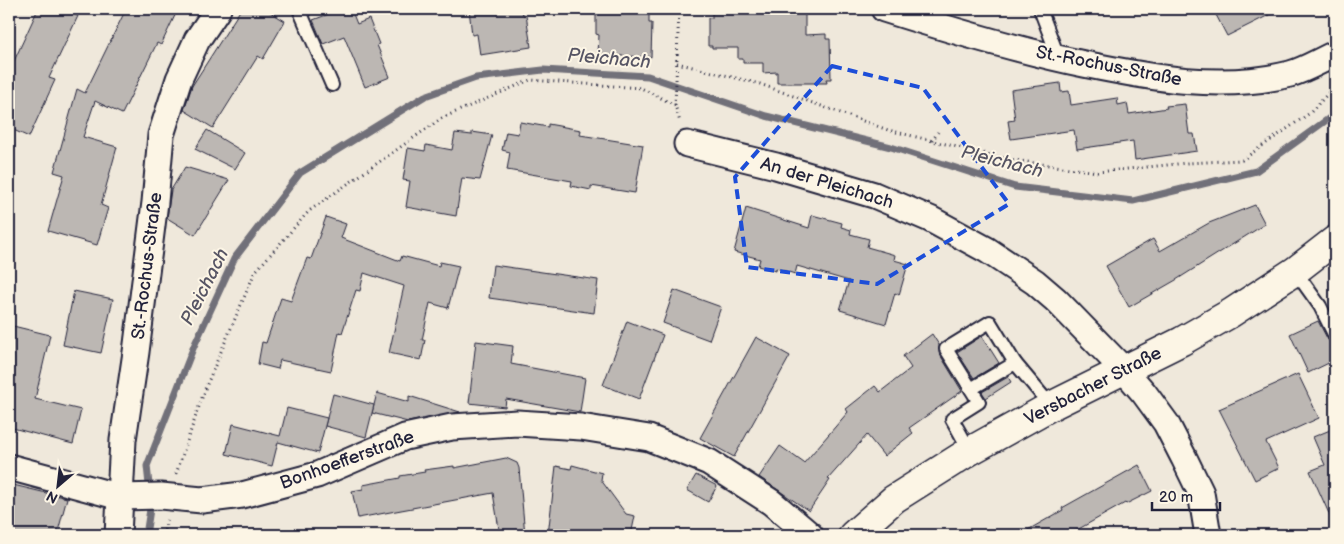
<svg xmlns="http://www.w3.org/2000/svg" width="1344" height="544" viewBox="0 0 1344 544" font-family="'Balsamiq Sans',sans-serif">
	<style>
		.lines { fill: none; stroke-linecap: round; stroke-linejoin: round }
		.stream { stroke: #716f79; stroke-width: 7 }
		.building { fill: #bcb7b3; stroke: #22223b }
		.service-casing { stroke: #22223b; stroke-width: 16 }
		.minor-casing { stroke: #22223b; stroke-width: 29 }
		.secondary-casing { stroke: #22223b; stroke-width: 31 }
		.path { stroke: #22223b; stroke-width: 3; stroke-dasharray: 1 4; stroke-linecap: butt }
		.service { stroke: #fcf5e5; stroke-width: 12 }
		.minor { stroke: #fcf5e5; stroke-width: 25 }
		.secondary { stroke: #fcf5e5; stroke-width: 28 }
		.marked { fill: none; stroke: #1d4ed8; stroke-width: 4; stroke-dasharray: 10 6; stroke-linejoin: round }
		.labels { text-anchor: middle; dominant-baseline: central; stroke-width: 4; stroke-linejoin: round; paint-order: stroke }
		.street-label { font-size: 18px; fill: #22223b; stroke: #fcf5e5 }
		.water-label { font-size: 19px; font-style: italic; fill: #575564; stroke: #fcf5e5 }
	</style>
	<rect width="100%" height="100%" fill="#efe8db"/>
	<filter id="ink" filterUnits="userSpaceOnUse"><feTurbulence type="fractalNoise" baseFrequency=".02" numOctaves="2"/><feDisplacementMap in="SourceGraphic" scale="10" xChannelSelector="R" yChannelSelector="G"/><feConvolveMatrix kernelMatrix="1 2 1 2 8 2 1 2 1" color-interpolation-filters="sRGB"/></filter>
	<g filter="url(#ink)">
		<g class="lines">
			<path class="stream" d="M146,535L151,503L147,466L194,346L234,259L300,173L425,96L476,78L543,70L648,76L766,116L891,147L1015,187L1133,201L1256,171L1335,114"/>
		</g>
		<g class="building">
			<path d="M38,9H63L78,16L49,78L55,80L29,137L9,128V59L14,61Z"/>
			<path d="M126,9H178L161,45L157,43L122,114L95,101L83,137L117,147L101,205L108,208L97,245L48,231L64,175L54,172L77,89L85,93Z"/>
			<path d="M241,9H265L285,21L263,59L258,56L213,128L184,110L192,86Z"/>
			<path d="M342,9H351L357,24L369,19L379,44L377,45L390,77L365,87L344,36L323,44L313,20Z"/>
			<path d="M469,9H522L523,15H526L531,47L480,55L477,34L472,35Z"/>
			<path d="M596,9H649V23H652L651,57L598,55L599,35L596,34Z"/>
			<path d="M712,9H762V12H805V35L826,34V39H830L831,79H826L827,83H777V72L763,73V63H743V59H738V48H712V46H708V18H712Z"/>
			<path d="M1213,9H1281L1227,36Z"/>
			<path d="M1060,83L1061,92L1069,91L1071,105L1117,98L1118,105L1127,103L1129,114L1167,108L1166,106L1185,104L1189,134H1194L1197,151L1135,160L1133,141L1077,149L1074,130L1011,139L1008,121L1015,120L1011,90Z"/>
			<path d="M520,122L548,127V124L581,130L580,135L643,145L635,193L591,186V190L571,186L572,181L507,170L510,152L502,150L506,132L518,134Z"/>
			<path d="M207,130L245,153L235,169L195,149Z"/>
			<path d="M472,132L492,135L480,180L462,178L456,216L406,207L410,181L403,180L408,148L425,151L426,145L452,150L455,133L472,135Z"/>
			<path d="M185,167L229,180L195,235L167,218L171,190Z"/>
			<path d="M1255,205L1265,224L1176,280L1129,307L1106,266L1153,239L1160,251L1209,223Z"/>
			<path d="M746,208L809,228L812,215L842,223L841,227L851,230L850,234L869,239L867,247L895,255L894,260L908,264L899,295L895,293L886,324L840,310L849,281L797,266L795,274L776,268V271L758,266L760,259L734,252Z"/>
			<path d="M326,217L346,224L341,238L400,261L402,256L439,266L440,262L459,266L448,308L430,303L422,340H425L421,360L389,353L404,286L364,273L360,291L356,290L342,333L339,332L331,371L280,360L278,369L258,364L262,342L266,343L281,298L291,301L307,258L311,259Z"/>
			<path d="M493,265L598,280L594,313L489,298Z"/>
			<path d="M674,290L721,307L709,340L663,323Z"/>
			<path d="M74,291L113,299L101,353L63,345Z"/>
			<path d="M627,321L663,335L639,399L603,385Z"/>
			<path d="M1318,321L1328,340L1335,344V360L1308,373L1290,334Z"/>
			<path d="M9,325L50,335L35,399L81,410L73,444L9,427Z"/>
			<path d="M932,334L939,345V353L962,391L909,428L913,433L884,456L867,435L828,479L830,480L809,511L759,477L780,446L804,463L848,412L846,409L875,386L880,392L911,368L903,356Z"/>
			<path d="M982,336L999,363L974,378L957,352Z"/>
			<path d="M756,337L790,356L734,457L700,438Z"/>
			<path d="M476,341L513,346L511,364L585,378L580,412L506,399L505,407L469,403Z"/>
			<path d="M1298,374L1319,418L1266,442L1279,468L1255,480L1219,409Z"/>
			<path d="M1008,377L1011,382L986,398L982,392Z"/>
			<path d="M377,393L409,402V396L460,412L408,422L372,413Z"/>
			<path d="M333,394L374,405L366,437L325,426Z"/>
			<path d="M287,408L327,418L318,453L278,442L272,466L226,454L233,424L280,436Z"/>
			<path d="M1335,428V527L1310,471L1325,465L1313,437Z"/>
			<path d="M506,458L517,463L519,468L525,535H500L493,493L358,518L352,491L363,489V485L400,478V476L425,472L424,470L454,466V468Z"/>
			<path d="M572,465L602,473L601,480L626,514L635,516L631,535H548L556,466L571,469Z"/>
			<path d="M1139,465L1152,491L1126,504L1125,503L1068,535H1019L1063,510L1062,508Z"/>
			<path d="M696,475L717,486L708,502L687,490Z"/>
			<path d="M9,484L67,498L57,535H9Z"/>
		</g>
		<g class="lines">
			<defs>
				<g id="service">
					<path d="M299,9L332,85"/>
					<path d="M1040,9L1059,59"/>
					<path d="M1295,271L1320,306L1335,336"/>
					<path d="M971,389L1015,363L1051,406"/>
					<path d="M970,451L952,419L979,402L946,349L990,322L1015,363"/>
				</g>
				<g id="minor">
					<path d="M884,9C950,30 1016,50 1084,64C1152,78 1222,91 1290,74C1305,70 1321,60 1335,54"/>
					<path d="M687,144L776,166L874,195L930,219L987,250L1035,282L1056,300L1124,370L1144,393L1166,423L1184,458L1201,493L1208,535"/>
					<path d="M9,467L120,497L161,496L202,500L242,495L317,475L405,437L452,427L517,423L581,427L649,438L709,462L771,502L810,535"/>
					<path d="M118,535L123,440L136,352L155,202L161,135L179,79L197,40L218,9"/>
				</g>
				<path id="secondary" d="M853,535L894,499L970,451L1051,406L1182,341L1231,313L1295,271L1335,240"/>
			</defs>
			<use href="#service" class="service-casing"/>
			<use href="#minor" class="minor-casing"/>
			<use href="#secondary" class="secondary-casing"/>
			<g class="path">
				<path d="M679,9L675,105L680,122"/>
				<path d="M677,63L760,84L888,130L1007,159L1097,172L1187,163L1242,160L1310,113L1332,89L1334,81"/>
				<path d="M932,141L938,132"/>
				<path d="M176,474L205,389L255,272L309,211L442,118L530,80L641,88L675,105"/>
				<path d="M163,535L167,520"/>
			</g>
			<use href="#service" class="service"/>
			<use href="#minor" class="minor"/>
			<use href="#secondary" class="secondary"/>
		</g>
	</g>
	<path class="marked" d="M832,66L923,88L1009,204L877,284L747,267L735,177Z"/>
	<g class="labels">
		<g class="street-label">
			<text transform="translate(1109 66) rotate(11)">St.-Rochus-Straße</text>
			<text transform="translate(827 183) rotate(17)">An der Pleichach</text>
			<text transform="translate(147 266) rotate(-83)">St.-Rochus-Straße</text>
			<text transform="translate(1093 386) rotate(-27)">Versbacher Straße</text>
			<text transform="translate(347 460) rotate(-20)">Bonhoefferstraße</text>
		</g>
		<g class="water-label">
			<text transform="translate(609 59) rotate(5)">Pleichach</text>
			<text transform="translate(1002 162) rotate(14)">Pleichach</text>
			<text transform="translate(205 287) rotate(-63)">Pleichach</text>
		</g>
	</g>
	<rect width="1344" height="544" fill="none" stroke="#fcf5e5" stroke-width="30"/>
	<rect x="15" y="15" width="1314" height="514" fill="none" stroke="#22223b" stroke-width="2" filter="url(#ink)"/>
	<g transform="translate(58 486) rotate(208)" stroke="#fcf5e5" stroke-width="4" paint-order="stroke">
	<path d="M0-4L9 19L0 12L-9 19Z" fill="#22223b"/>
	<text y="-8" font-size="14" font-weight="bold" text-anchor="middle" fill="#22223b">N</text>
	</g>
	<path d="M1152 502v8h68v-8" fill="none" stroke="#22223b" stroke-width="2.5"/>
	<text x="1159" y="502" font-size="15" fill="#22223b" stroke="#fcf5e5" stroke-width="4" paint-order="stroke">20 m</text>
</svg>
